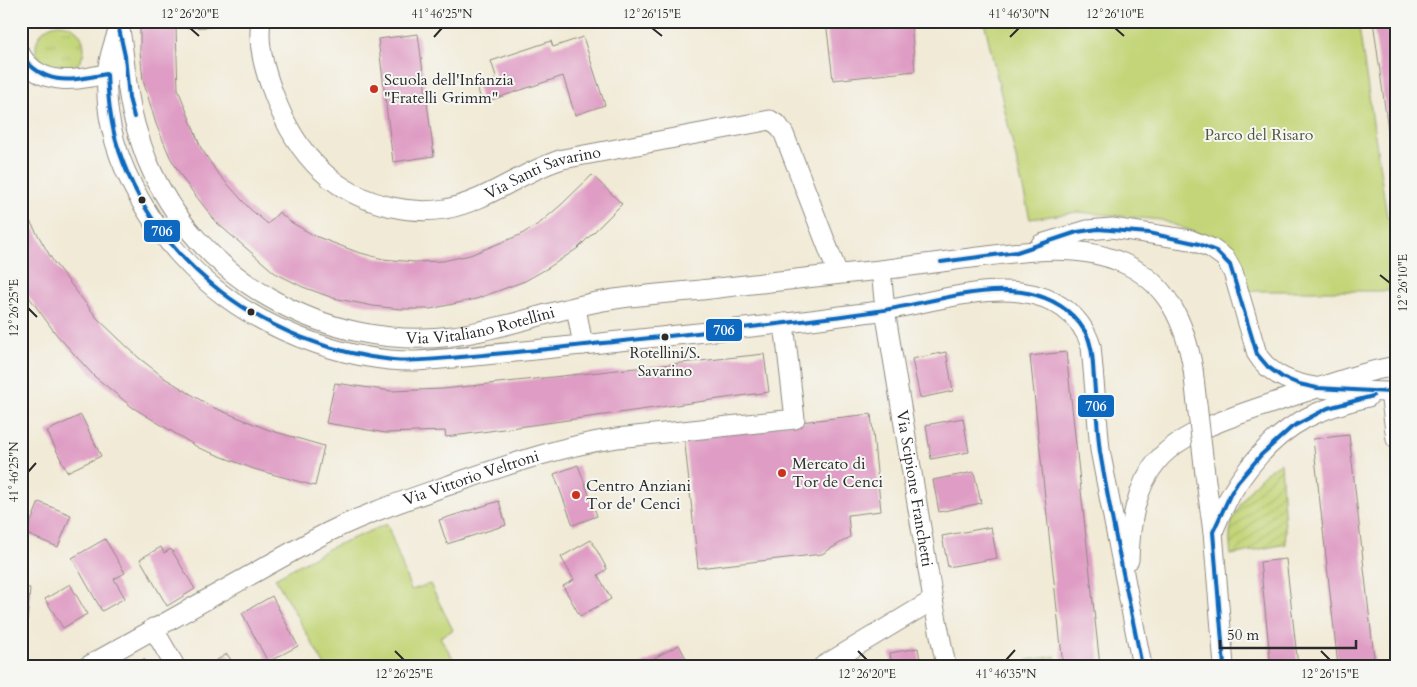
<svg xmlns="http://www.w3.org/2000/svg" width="1417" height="687" viewBox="0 0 1417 687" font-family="Cardo,serif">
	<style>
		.grass { fill: url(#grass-tufts); stroke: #778052 }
		.park { fill: #c3d578; stroke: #778052 }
		.garden { fill: url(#garden-furrows); stroke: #778052 }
		.building { fill: #df9cc4 }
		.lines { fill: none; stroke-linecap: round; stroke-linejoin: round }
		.minor-casing { stroke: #8e8a80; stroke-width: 21 }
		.minor { stroke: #fff; stroke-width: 19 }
		.minor-bridge-casing { stroke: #8e8a80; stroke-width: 21; stroke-linecap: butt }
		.minor-bridge { stroke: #fff; stroke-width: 19 }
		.bus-1-casing { stroke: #f6f6f2; stroke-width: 8 }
		.bus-1 { stroke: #0c69bf; stroke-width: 4 }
		.ticks { fill: none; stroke: #2b2b2b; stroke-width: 2 }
		.poi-dot { fill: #c8321e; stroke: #f6f6f2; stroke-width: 2 }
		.bus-dot { fill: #2b2b2b; stroke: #f6f6f2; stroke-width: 2 }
		.labels { text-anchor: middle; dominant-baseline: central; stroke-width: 4; stroke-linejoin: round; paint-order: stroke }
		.bus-label { font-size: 15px; fill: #2b2b2b; stroke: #f6f6f2 }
		.poi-label { font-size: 16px; fill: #2b2b2b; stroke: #f6f6f2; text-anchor: start }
		.park-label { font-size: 16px; fill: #51563e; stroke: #f6f6f2 }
		.street-label { font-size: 16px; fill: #2b2b2b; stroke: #f6f6f2 }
		.line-badge { stroke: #f6f6f2; stroke-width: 2 }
		.badge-label { font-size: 14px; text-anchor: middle; font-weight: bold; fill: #fff }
		.neatline { fill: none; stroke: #2b2b2b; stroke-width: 2 }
		.ticks-label { font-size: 12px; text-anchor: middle; fill: #2b2b2b }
	</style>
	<defs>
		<pattern id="grass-tufts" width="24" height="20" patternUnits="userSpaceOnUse" patternTransform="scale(1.25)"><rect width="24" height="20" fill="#c3d578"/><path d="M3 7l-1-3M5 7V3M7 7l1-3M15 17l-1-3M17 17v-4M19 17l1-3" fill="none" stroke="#a8b768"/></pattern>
		<pattern id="garden-furrows" width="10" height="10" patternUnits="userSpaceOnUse" patternTransform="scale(1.25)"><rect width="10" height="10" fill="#c3d578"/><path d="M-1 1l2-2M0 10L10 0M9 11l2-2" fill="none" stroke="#a8b768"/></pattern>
	</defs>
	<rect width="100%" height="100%" fill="#f6f6f2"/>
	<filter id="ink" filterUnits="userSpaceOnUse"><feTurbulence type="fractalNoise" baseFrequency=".02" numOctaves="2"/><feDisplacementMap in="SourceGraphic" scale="10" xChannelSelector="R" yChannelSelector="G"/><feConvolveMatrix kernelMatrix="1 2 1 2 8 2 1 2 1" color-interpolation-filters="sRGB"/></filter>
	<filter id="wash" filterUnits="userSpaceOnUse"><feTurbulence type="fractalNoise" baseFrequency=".0096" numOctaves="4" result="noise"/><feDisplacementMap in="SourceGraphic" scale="20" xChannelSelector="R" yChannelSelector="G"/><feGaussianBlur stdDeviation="1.12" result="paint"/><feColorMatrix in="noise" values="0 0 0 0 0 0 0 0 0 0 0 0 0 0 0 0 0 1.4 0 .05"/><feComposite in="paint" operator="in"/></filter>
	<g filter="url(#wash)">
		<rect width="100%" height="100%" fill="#f1ead6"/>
		<circle class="grass" cx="60" cy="48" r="24"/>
		<g class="park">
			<path d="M984,21H1358L1387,217L1396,216V291H1249L1232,246L1161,220L1078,212L1030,219Z"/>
			<path d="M387,524L411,590L430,584L453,630L440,637L456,663L451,666H325L275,578L332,547Z"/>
			<path d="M1055,656L1057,666H1027V660Z"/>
		</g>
		<path class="garden" d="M1281,463L1286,544L1231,555C1230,545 1229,537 1231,527C1235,507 1261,470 1281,463Z"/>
		<g id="blocks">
			<g class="building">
				<path d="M160,21H211V27L176,28L178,89L201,148L216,171L249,208L268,224L279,212L289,221L315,236L357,252L383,259L415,262L443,261L470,255L520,235L540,223L562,204L592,175L622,204L578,248L548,268L525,281L476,299L430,309H401L373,306L333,298L303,287L275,273L217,223L185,182L170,157L156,124L143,80L140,51V25H159Z"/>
				<path d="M826,21H911L915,71L833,80Z"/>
				<path d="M1373,21H1396V180H1395Z"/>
				<path d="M418,34L434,156L393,162L378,39Z"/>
				<path d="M583,37L605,105L575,115L563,76L482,103L477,86L497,79L491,61L551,41L553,47Z"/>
				<path d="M21,202L27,216L53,261L97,318L139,358L166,379L212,407L269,430L324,446L315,486L254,469L199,448L132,407L94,376L56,334L21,286V283L25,281L21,275Z"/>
				<path d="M946,352L953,391L920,398L912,359Z"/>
				<path d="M1066,352L1100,666H1063L1030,356Z"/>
				<path d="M764,354L769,392L446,437L445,431L386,433L326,423L335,383L391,391L443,389Z"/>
				<path d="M871,414L881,511L848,515L850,537L822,554L698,568L684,435Z"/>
				<path d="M81,415L101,456L67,472L47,431Z"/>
				<path d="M963,418L969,452L931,459L926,425Z"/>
				<path d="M1349,435L1375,666H1338L1313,439Z"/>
				<path d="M578,465L597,516L573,525L554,474Z"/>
				<path d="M974,472L981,503L939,512L933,480Z"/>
				<path d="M499,501L506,525L447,544L439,520Z"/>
				<path d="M39,502L71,515L58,547L26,534Z"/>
				<path d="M991,527L997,558L948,567L942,536Z"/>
				<path d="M105,539L125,573L114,579L125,598L102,611L72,558Z"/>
				<path d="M591,540L607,569L598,575L611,599L580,616L563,586L574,580L561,557Z"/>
				<path d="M161,547L164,553L171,549L195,589L167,606L140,559Z"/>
				<path d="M1286,559L1298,666H1271L1260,562Z"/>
				<path d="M70,584L87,614L63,628L45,599Z"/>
				<path d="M21,587L30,588L26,634L21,633Z"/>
				<path d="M272,596L298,646L268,662L242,613Z"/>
				<path d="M679,645L690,666H639Z"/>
				<path d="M918,648L921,666H892L890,653Z"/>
				<path d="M227,654L235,666H207Z"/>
				<path d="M144,659L147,666H131Z"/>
			</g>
		</g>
	</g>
	<g filter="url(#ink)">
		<use href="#blocks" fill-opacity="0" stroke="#8e8a80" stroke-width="1"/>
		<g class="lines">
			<defs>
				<g id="minor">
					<path d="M122,21C115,38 108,58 107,76C102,160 161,250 227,298C278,335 353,362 416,361C487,356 559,347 630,340C695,333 761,327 826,318C846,315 866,313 886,310C928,303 977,287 1020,292C1053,296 1081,314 1091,346L1100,450L1142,666"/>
					<path id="s1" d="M261,21C257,46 265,72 274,95C295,152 331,194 392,207C410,211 426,212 445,209C488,201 522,171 563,159L770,120L778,125L784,134L838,274"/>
					<path id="s2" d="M120,30C124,52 125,74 129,96C132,117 139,139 147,160C196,279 326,352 453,336C506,329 556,308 609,300C639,295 671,293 701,290C761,283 820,276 880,270C913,266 946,261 979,257C1026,251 1078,243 1123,263C1168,283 1185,323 1193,369"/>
					<path d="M21,55C42,91 85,79 117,71"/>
					<path d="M1041,244L1087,230L1112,228L1191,240L1211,248L1225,258L1233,272L1257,354C1281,395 1349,390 1390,392"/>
					<path id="s3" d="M881,270L885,310L933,600L946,666"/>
					<path d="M576,308L583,345"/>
					<path d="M1390,392L1396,439"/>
					<path d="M1205,474L1213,532L1224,666"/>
					<path d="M1213,532C1230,487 1262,442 1306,418C1326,408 1347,402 1368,397"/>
					<path d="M1129,560C1130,525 1135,487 1158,460C1185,428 1251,411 1290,397C1325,386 1360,372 1396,366"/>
					<path d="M153,628L175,666"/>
					<path id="s4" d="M88,666L313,540C359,515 409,499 458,482C510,464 562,446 617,438L795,419L784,323"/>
					<path d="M823,666L933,600"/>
				</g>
			</defs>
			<use href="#minor" class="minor-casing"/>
			<use href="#minor" class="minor"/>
			<defs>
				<path id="minor-bridge" d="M1193,369L1205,474"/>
			</defs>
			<use href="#minor-bridge" class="minor-bridge-casing"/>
			<use href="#minor-bridge" class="minor-bridge"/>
			<defs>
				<g id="bus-1">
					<path d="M111,21L119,29L125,56L129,98L134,117"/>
					<path d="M21,55C46,88 72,80 107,74C108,97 110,119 116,141C152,264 268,347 393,360C416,362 438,359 461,357C495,354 530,351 565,347C669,336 774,326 878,311C936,303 1024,267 1073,316C1081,324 1089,336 1091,348C1093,357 1093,368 1094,378C1096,402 1097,428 1100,452C1112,524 1128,595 1142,666"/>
					<path d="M941,262L1017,252L1077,232L1098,229L1149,233L1199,244L1216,251L1230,265L1257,354L1268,367L1282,377L1299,384L1317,388L1390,392"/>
					<path d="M1224,666L1213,532L1231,493L1238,482L1261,455L1292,427L1328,408L1373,396"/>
				</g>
			</defs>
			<use href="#bus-1" class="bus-1-casing"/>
			<use href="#bus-1" class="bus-1"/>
		</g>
	</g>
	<path class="ticks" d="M190,28L199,36M652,28L662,36M1115,28L1124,36M434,37L442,28M1010,37L1019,28M1380,275L1390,283M28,308L37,317M28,472L36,463M395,651L404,660M858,651L867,660M1321,651L1330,660M1006,660L1015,650"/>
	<g class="poi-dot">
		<circle cx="374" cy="89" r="5"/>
		<circle cx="782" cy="473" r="5"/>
		<circle cx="576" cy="495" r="5"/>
	</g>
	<g class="bus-dot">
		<circle cx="142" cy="200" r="4.5"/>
		<circle cx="251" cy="312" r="4.5"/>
		<circle cx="665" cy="337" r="4.5"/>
	</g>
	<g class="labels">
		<g class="bus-label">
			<text x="665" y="353">Rotellini/S.<tspan x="665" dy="18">Savarino</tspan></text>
		</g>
		<g class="poi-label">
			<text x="384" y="80">Scuola dell'Infanzia<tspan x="384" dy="18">"Fratelli Grimm"</tspan></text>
			<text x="792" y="464">Mercato di<tspan x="792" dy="18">Tor de Cenci</tspan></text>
			<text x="586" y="486">Centro Anziani<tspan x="586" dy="18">Tor de' Cenci</tspan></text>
		</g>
		<g class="park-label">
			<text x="1259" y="135">Parco del Risaro</text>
		</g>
		<g class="street-label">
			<text stroke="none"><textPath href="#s1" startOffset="405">Via Santi Savarino</textPath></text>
			<text stroke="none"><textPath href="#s2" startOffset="540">Via Vitaliano Rotellini</textPath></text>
			<text stroke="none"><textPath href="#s4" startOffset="428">Via Vittorio Veltroni</textPath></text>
			<text stroke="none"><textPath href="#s3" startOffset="221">Via Scipione Franchetti</textPath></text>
		</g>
	</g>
	<g class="line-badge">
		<rect x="143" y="219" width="38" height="24" rx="5" fill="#0c69bf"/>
		<rect x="705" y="318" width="38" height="24" rx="5" fill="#0c69bf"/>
		<rect x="1077" y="394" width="38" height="24" rx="5" fill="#0c69bf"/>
	</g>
	<g class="badge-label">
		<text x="162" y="236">706</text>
		<text x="724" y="335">706</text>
		<text x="1096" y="411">706</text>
	</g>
	<rect width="1417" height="687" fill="none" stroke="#f6f6f2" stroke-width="55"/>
	<path d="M1220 640v8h136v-8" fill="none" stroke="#2b2b2b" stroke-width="2.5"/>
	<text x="1227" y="640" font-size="15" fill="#2b2b2b" stroke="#f6f6f2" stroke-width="4" paint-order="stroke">50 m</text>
	<rect x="28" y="28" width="1362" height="632" class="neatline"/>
	<g class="ticks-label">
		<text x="190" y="18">12°26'20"E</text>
		<text x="442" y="18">41°46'25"N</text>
		<text x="652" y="18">12°26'15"E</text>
		<text x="1019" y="18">41°46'30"N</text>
		<text x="1115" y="18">12°26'10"E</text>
		<text transform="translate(1403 283) rotate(-90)" y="4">12°26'10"E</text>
		<text transform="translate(14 308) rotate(-90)" y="4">12°26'25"E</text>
		<text transform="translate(14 472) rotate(-90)" y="4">41°46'25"N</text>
		<text x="404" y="678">12°26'25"E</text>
		<text x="867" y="678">12°26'20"E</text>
		<text x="1006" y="678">41°46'35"N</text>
		<text x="1330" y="678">12°26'15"E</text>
	</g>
</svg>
